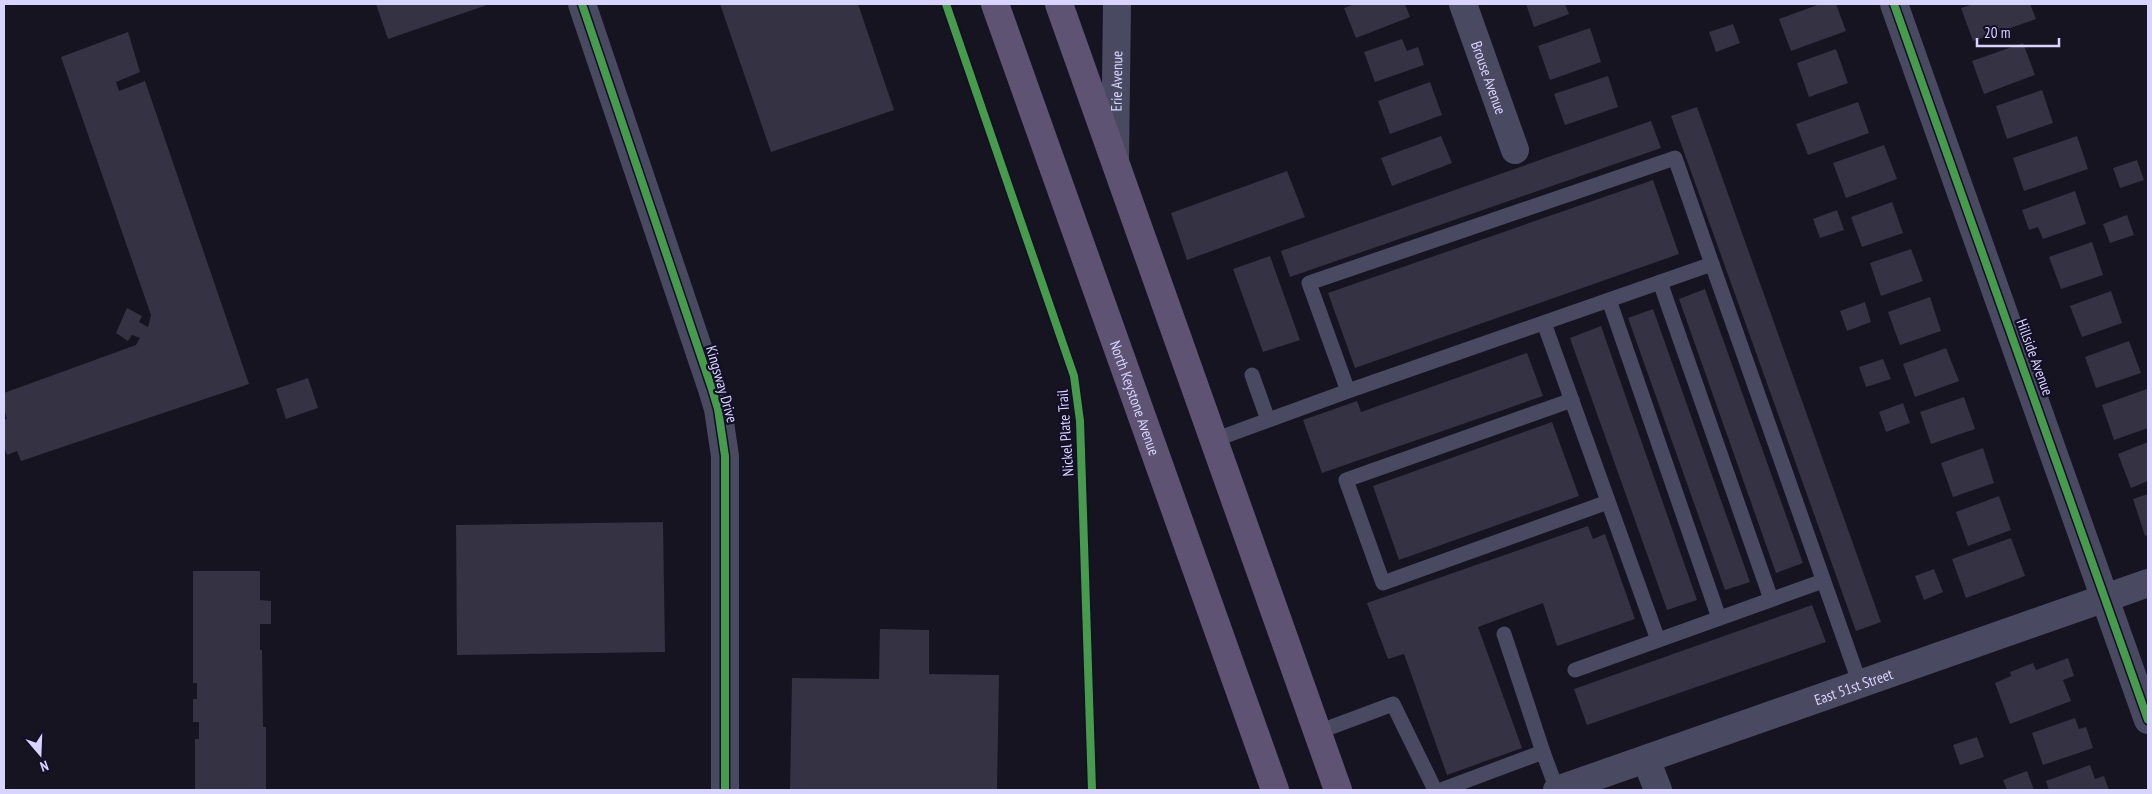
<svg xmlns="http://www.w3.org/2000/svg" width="2152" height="794" viewBox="0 0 2152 794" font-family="'PT Sans Narrow',sans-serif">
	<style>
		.building { fill: #343243 }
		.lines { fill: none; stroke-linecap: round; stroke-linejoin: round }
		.service { stroke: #4a4962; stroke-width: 15 }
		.minor { stroke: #4a4962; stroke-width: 28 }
		.primary { stroke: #5e5373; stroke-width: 28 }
		.cycleway-casing { stroke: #130f26; stroke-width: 11 }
		.cycleway { stroke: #469c4c; stroke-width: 8 }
		.labels { text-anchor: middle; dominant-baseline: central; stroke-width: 4.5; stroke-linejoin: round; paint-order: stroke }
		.street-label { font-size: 15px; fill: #d9d4ff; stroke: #130f26 }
	</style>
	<rect width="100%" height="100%" fill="#161421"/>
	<g class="building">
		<path d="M376,4H490L388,39Z"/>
		<path d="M720,4H858L894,110L771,152Z"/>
		<path d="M1355,4H1405L1410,17L1356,38L1344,8Z"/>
		<path d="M1526,4H1565L1569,14L1534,27Z"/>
		<path d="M1820,4H1836L1846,31L1791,51L1779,19Z"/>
		<path d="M1974,4H2030L2036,19L1973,41L1961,8Z"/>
		<path d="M1733,24L1740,43L1716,52L1709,32Z"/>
		<path d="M1590,28L1601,62L1550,80L1538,46Z"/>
		<path d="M128,32L140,72L116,82L119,91L145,81L249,384L21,461L17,451L7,455L4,446V420L7,419L4,408V393L136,345L140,338L132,335L128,341L116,333L127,308L142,316L139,322L148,327L151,315L61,57Z"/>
		<path d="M1402,39L1407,51L1418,47L1424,65L1375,82L1364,52Z"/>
		<path d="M2023,43L2035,75L1984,94L1972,61Z"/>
		<path d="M1836,49L1848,83L1809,97L1797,63Z"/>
		<path d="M1608,76L1618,107L1565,125L1554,94Z"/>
		<path d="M1430,82L1442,115L1390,134L1378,101Z"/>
		<path d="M2042,90L2053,123L2007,139L1996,106Z"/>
		<path d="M1858,102L1869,133L1808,155L1796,124Z"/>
		<path d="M1697,107L1881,622L1856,631L1671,116Z"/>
		<path d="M1651,121L1661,148L1290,277L1281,251Z"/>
		<path d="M1441,136L1452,163L1392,186L1381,158Z"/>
		<path d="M2077,136L2088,169L2024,191L2013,158Z"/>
		<path d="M1884,145L1897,179L1846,198L1833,163Z"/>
		<path d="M2137,160L2144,180L2120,188L2113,168Z"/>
		<path d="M1287,171L1305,217L1187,260L1171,213Z"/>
		<path d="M1653,180L1679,254L1355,368L1328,293Z"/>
		<path d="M2075,191L2086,224L2043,239L2038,227L2029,230L2022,210Z"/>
		<path d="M1892,202L1903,233L1862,247L1851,217Z"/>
		<path d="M1837,210L1844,230L1820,238L1813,219Z"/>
		<path d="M2127,215L2134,235L2110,243L2103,224Z"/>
		<path d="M2092,242L2103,275L2061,289L2049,257Z"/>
		<path d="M1911,249L1923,281L1881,296L1870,263Z"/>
		<path d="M1270,256L1300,340L1263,352L1233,269Z"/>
		<path d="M1705,289L1803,563L1776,573L1679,299Z"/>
		<path d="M2111,291L2122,323L2082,337L2070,306Z"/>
		<path d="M1930,297L1941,331L1900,345L1888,312Z"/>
		<path d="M1865,302L1871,322L1847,331L1840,311Z"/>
		<path d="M1653,309L1750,582L1725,590L1628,318Z"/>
		<path d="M1601,326L1697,600L1667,610L1570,338Z"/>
		<path d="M2129,341L2141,373L2096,388L2085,357Z"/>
		<path d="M1946,348L1959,381L1915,397L1903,364Z"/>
		<path d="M1527,353L1543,396L1322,473L1303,420L1357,401L1361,412Z"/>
		<path d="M1883,359L1891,379L1866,387L1859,367Z"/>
		<path d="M308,378L318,408L286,419L276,389Z"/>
		<path d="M2147,389L2148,428L2114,440L2102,405Z"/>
		<path d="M1964,397L1975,429L1931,444L1920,412Z"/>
		<path d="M1903,403L1910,423L1886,432L1879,412Z"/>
		<path d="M1552,422L1579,496L1399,560L1373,486Z"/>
		<path d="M2148,442V481L2131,488L2118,454Z"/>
		<path d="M1983,448L1994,483L1953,497L1941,463Z"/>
		<path d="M2148,494V535L2145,536L2133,499Z"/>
		<path d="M1999,496L2011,530L1968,546L1956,512Z"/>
		<path d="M663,522L665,652L457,655L456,525Z"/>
		<path d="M1588,526L1593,539L1605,534L1635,619L1557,646L1543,603L1478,627L1522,748L1447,775L1404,654L1388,659L1367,603Z"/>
		<path d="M2011,538L2025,576L1966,598L1952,559Z"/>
		<path d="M1934,569L1943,592L1924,600L1915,576Z"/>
		<path d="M193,571H260V600L271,601V624H260V650H262L263,727H266V790H195V739H199V722H193V699H197V683H193Z"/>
		<path d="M1812,605L1826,642L1587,725L1574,689Z"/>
		<path d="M880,629L929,630V674L999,675L997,790H790L792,678L879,679Z"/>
		<path d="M2068,658L2074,676L2063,680L2071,701L2010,724L1995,683L2011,676L2010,672L2033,663L2036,670Z"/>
		<path d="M2075,718L2079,729L2086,727L2093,748L2043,765L2032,733Z"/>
		<path d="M1977,737L1984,757L1960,765L1953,745Z"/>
		<path d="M2090,765L2095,779L2104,776L2109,790H2049L2046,781Z"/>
		<path d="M2027,771L2034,790H2007L2003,780Z"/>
	</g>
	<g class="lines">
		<g class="service">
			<path d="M1712,264L1860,684"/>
			<path d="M1660,282L1771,599"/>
			<path d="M1609,300L1719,618"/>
			<path d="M1544,323L1658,640"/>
			<path d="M1252,375L1268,420"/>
			<path d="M1572,400L1346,480L1383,583L1608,502"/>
			<path d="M1214,440L1348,391C1469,349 1590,306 1712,264L1675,158L1309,283L1348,391"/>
			<path d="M1575,670L1823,581"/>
			<path d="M1318,732L1393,704L1435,790"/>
			<path d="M1543,752L1557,790"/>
			<path d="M1441,790L1543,752L1504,634"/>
		</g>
		<g class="minor">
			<path d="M582,4L712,389L718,409L725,456V790"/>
			<path id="s1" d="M1463,4L1515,150"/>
			<path d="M1894,4L2148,720"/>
			<path id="s2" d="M1115,159L1117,4"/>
			<path d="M1646,759L1658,790"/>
			<path id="s3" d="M1557,790L2148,583"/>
		</g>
		<g class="primary">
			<path id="s4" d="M995,4L1275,790"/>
			<path d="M1059,4L1338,790"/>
		</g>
		<defs>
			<g id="cycleway">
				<path d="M582,4L712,389L718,409L725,456V790"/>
				<path d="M946,4L1074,376L1080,421L1092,790"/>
				<path d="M1894,4L2148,720"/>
			</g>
		</defs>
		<use href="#cycleway" class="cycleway-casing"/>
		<use href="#cycleway" class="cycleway"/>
	</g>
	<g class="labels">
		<g class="street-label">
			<text stroke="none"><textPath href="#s1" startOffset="78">Brouse Avenue</textPath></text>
			<text stroke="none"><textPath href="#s2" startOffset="78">Erie Avenue</textPath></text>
			<text transform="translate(2035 357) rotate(70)">Hillside Avenue</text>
			<text transform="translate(722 384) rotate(74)">Kingsway Drive</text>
			<text stroke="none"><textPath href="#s4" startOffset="418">North Keystone Avenue</textPath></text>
			<text transform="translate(1065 433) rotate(-94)">Nickel Plate Trail</text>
			<text stroke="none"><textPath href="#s3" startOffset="314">East 51st Street</textPath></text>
		</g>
	</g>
	<rect width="2152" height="794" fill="none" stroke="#d9d4ff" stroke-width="10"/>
	<g transform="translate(40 754) rotate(161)" stroke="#130f26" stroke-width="4" paint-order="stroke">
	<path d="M0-4L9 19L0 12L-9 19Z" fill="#d9d4ff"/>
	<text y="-8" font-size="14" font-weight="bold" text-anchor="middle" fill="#d9d4ff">N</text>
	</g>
	<path d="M1977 38v8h82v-8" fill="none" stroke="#d9d4ff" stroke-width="2.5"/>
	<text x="1984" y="38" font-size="15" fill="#d9d4ff" stroke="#130f26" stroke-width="4" paint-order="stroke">20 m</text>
</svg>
